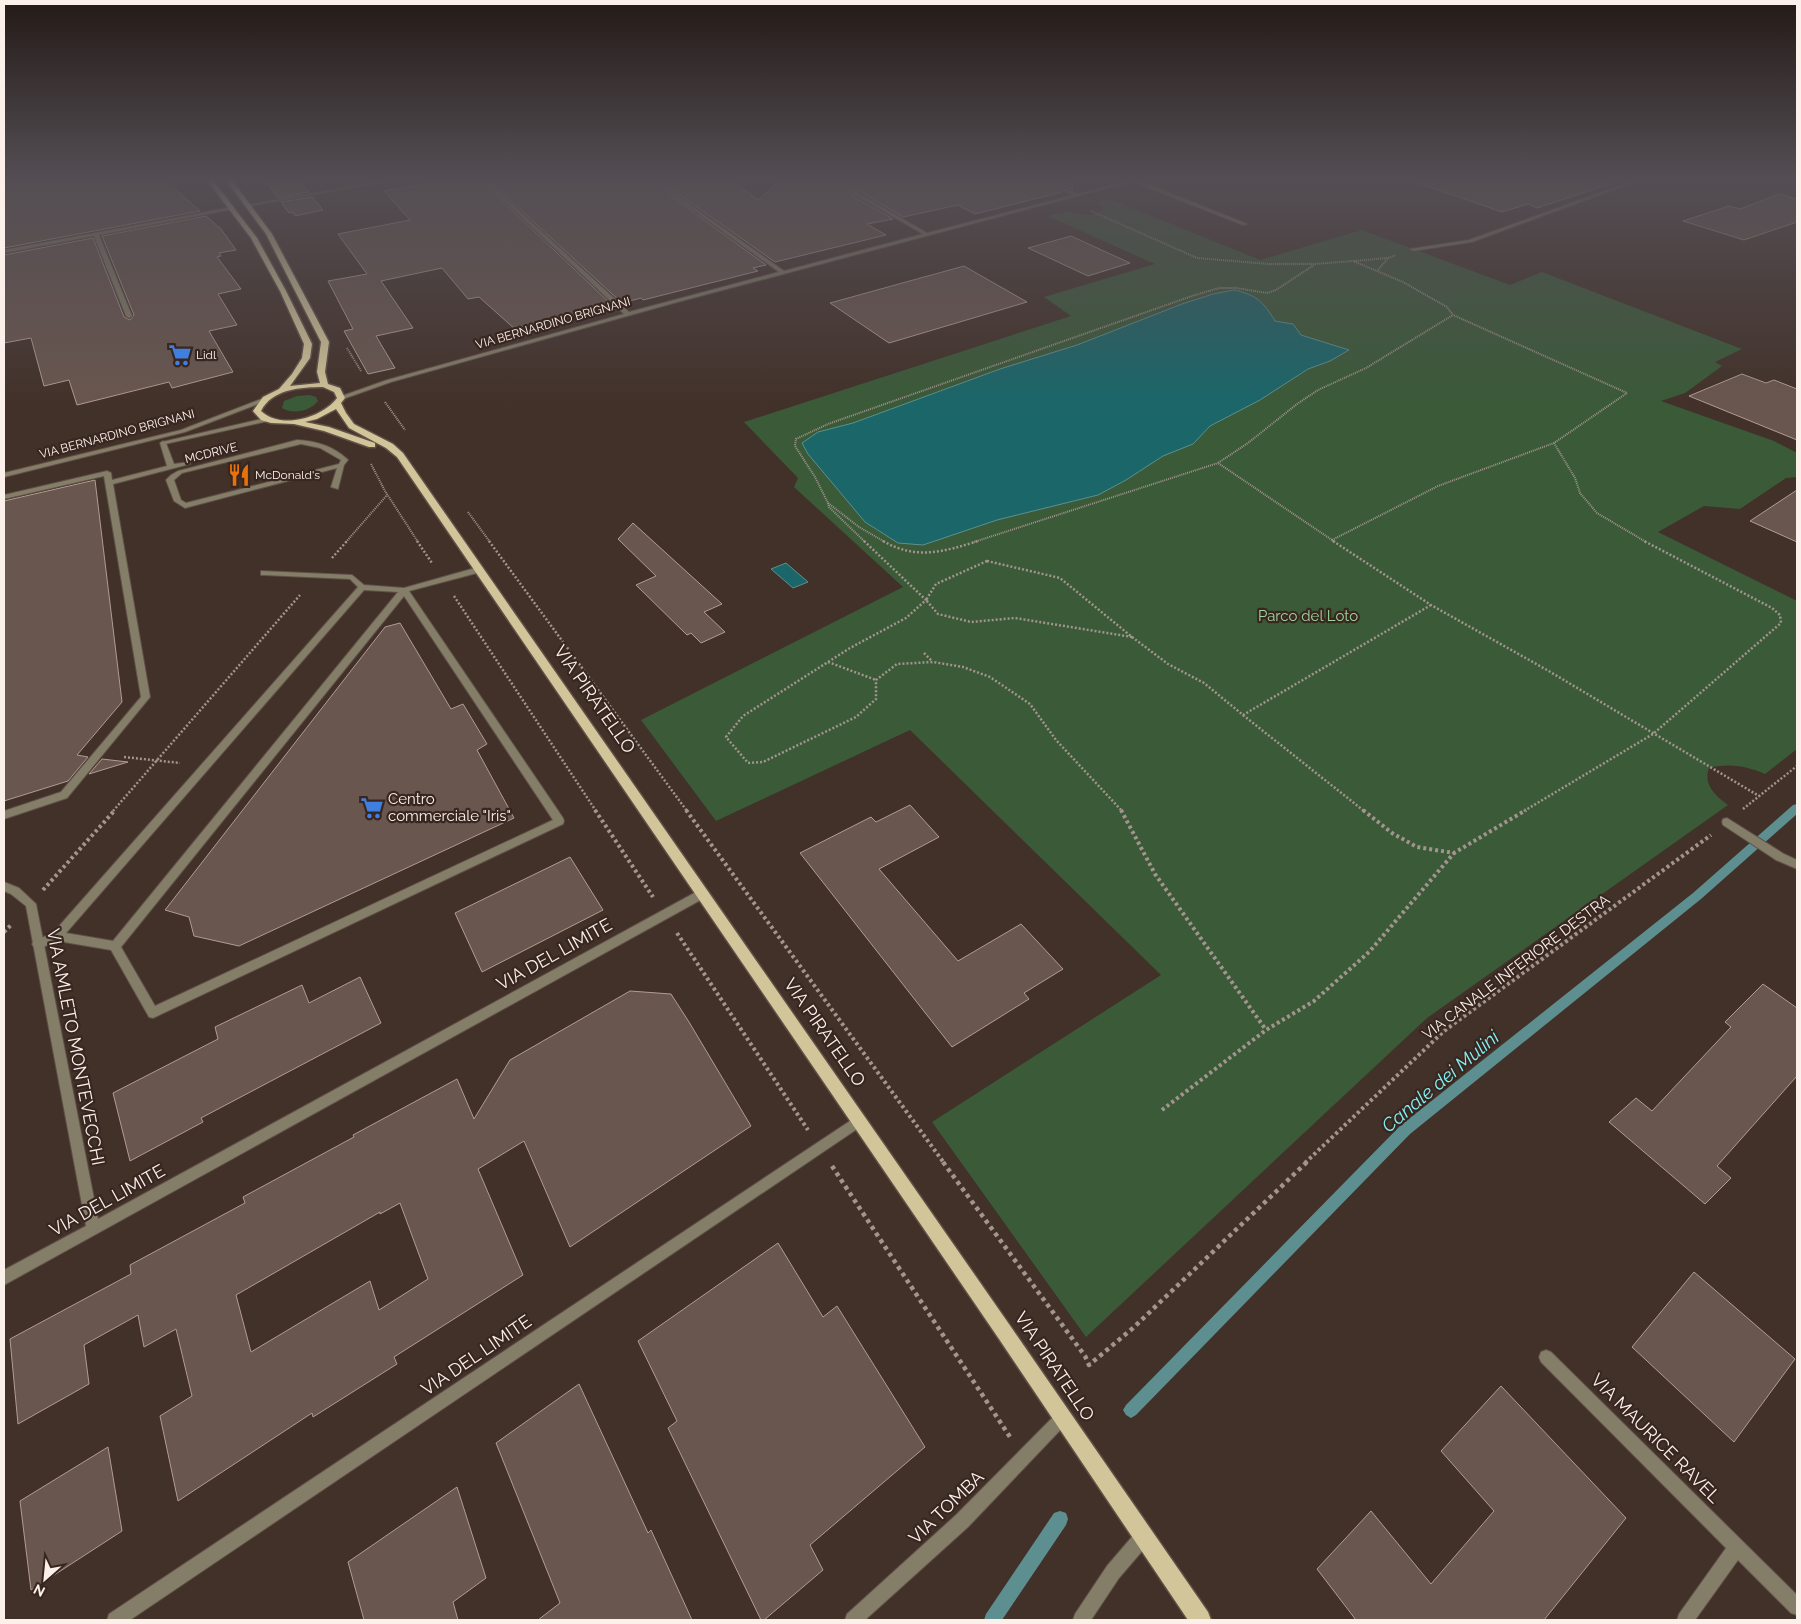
<svg xmlns="http://www.w3.org/2000/svg" width="1801" height="1624" viewBox="0 0 1801 1624" font-family="Raleway,sans-serif">
	<style>
		.green { fill: #3a5a38 }
		.water { fill: #1a6669; stroke: #5e8f90 }
		.lines { fill: none; stroke-linecap: round; stroke-linejoin: round }
		.stream { fill: #5e8f90; fill-rule: evenodd }
		.building { fill: #69564e; stroke: #b29c94; fill-rule: evenodd }
		.lane-casing { stroke: #605048; stroke-width: 2 }
		.street-casing { stroke: #605048; stroke-width: 2 }
		.secondary-casing { stroke: #605048; stroke-width: 2 }
		.primary-casing { stroke: #605048; stroke-width: 3 }
		.path-far3 { stroke: #a3948e; stroke-width: 2; stroke-dasharray: 1 1; stroke-linecap: butt }
		.path-far2 { stroke: #a3948e; stroke-width: 2.5; stroke-dasharray: 2 2; stroke-linecap: butt }
		.path-far1 { stroke: #a3948e; stroke-width: 4; stroke-dasharray: 3 3; stroke-linecap: butt }
		.path { stroke: #a3948e; stroke-width: 4.5; stroke-dasharray: 4 4; stroke-linecap: butt }
		.lane { fill: #847e68; fill-rule: evenodd }
		.street { fill: #847e68; fill-rule: evenodd }
		.secondary { fill: #b0a684; fill-rule: evenodd }
		.primary { fill: #d2c599; fill-rule: evenodd }
		.labels { text-anchor: middle; dominant-baseline: central; stroke-width: 4.5; stroke-linejoin: round; paint-order: stroke }
		.far-street-label { font-size: 12px; fill: #fcf0eb; stroke: #382720 }
		.far-poi-label { font-size: 12px; fill: #fcf0eb; stroke: #382720; text-anchor: start }
		.park-label { font-size: 15px; fill: #9ed599; stroke: #382720 }
		.poi-label { font-size: 15px; fill: #fcf0eb; stroke: #382720; text-anchor: start }
		.street-label { font-size: 15px; fill: #fcf0eb; stroke: #382720 }
		.near-street-label { font-size: 18px; fill: #fcf0eb; stroke: #382720 }
		.near-water-label { font-size: 19px; font-style: italic; fill: #83f1f4; stroke: #382720 }
	</style>
	<rect width="100%" height="100%" fill="#423129"/>
	<g class="green">
		<path d="M1110,199L1260,260L1362,230L1510,285L1542,272L1742,349L1715,362L1722,366L1685,393L1661,401L1774,441L1797,453V477L1786,478L1740,509L1704,506L1658,532L1797,601V749L1765,774C1746,766 1730,763 1709,768C1703,785 1715,795 1728,805L1427,1018L1086,1337L932,1122L1161,975L910,730L716,821L641,720L903,587L794,487L798,478L744,422L1071,316L1044,297L1155,264L1048,216C1053,215 1059,212 1064,212C1076,211 1094,221 1103,208L1097,202Z"/>
		<path d="M310,395L316,397L318,401C310,411 293,415 282,408L284,401L297,396Z"/>
	</g>
	<g class="water">
		<path d="M1234,290C1256,295 1263,301 1275,321L1293,324L1301,335L1349,350L1330,361L1308,369L1260,400L1210,426L1193,444L1163,456L1126,480L1098,495L997,520L923,545L898,543L865,522L808,454L802,443L818,432L853,423L1000,369L1077,345L1182,304L1213,294Z"/>
		<path d="M786,563L808,582L793,588L771,569Z"/>
	</g>
	<g class="lines">
		<g class="stream">
			<path d="M1797,804V814L1701,899L1410,1134L1136,1415L1131,1418L1126,1415L1123,1410L1126,1405L1400,1126L1693,893L1793,805Z"/>
			<path d="M1060,1511L1066,1513L1068,1519L1066,1525L1002,1620H984L986,1614L1054,1513Z"/>
		</g>
	</g>
	<g class="building">
		<path d="M4,179H164L200,211L4,248Z"/>
		<path d="M264,179H298L309,192L278,198Z"/>
		<path d="M449,179H479L612,305L516,330L479,297L468,299L442,268L381,281L413,328L376,336L395,368L368,374L344,331L353,329L328,281L367,274L338,234L410,220L384,191Z"/>
		<path d="M487,179H529L530,180L540,179H648L766,265L753,268L758,271L643,300L641,298L622,303Z"/>
		<path d="M657,179H730L758,200L782,179H1037L1062,192L975,214L958,205L903,217L858,190H853L851,192L852,196L893,219L867,224L886,235L775,262Z"/>
		<path d="M1048,179H1072L1073,189H1072Z"/>
		<path d="M1419,179H1609L1610,184L1537,208L1528,204L1502,212L1418,183Z"/>
		<path d="M1779,194L1797,199V222L1744,240L1683,221L1729,206L1740,209Z"/>
		<path d="M312,197L323,210L295,216L293,212L289,213L281,202Z"/>
		<path d="M206,216L221,229L236,250L219,253L221,256L217,257L241,289L218,294L237,325L209,331L233,372L172,388L169,382L77,405L69,380L44,386L31,338L4,343V255L93,238L124,317L130,320L134,315L102,236Z"/>
		<path d="M1071,236L1130,263L1088,276L1028,248Z"/>
		<path d="M964,266L1027,302L889,343L830,303Z"/>
		<path d="M1742,374L1766,383L1774,380L1797,389V440L1689,396Z"/>
		<path d="M95,480L122,702L77,755L88,757L68,781L4,801V501Z"/>
		<path d="M1797,490V542L1750,521Z"/>
		<path d="M633,523L722,604L704,612L725,632L701,643L691,633L687,635L636,585L656,576L618,539Z"/>
		<path d="M400,623L451,709L463,704L487,744L477,750L514,818L239,946L194,936L189,917L165,910L385,627Z"/>
		<path d="M102,759L128,762L89,774Z"/>
		<path d="M910,805L939,837L879,869L958,961L1021,924L1063,969L1024,993L1029,999L952,1047L800,853L871,817L876,822Z"/>
		<path d="M570,857L603,910L482,972L455,913Z"/>
		<path d="M360,977L381,1023L201,1118L203,1122L130,1161L113,1093L218,1039L215,1027L302,985L309,1003Z"/>
		<path d="M1763,984L1797,1008V1076L1717,1166L1731,1178L1705,1204L1609,1122L1636,1098L1652,1111L1731,1027L1725,1022Z"/>
		<path d="M630,991L671,994L689,1022L751,1126L570,1247L524,1141L478,1169L523,1275L394,1357L397,1364L313,1417L312,1413L178,1501L160,1416L192,1396L176,1329L144,1347L138,1315L84,1345L89,1384L18,1424L10,1339L131,1274L130,1265L245,1203L243,1197L354,1137L353,1135L457,1079L474,1119L510,1060ZM400,1203L428,1279L379,1310L370,1281L251,1352L236,1295L380,1212V1214Z"/>
		<path d="M778,1243L823,1317L837,1306L925,1447L810,1545L823,1570L764,1620H761L668,1428L677,1421L638,1341Z"/>
		<path d="M1694,1272L1795,1359L1734,1442L1632,1347Z"/>
		<path d="M579,1384L648,1533L651,1530L692,1620H538L560,1603L496,1443Z"/>
		<path d="M1501,1386L1626,1518L1544,1620H1356L1317,1569L1371,1511L1431,1584L1494,1511L1441,1451Z"/>
		<path d="M108,1447L122,1531L31,1590L20,1501Z"/>
		<path d="M457,1487L486,1578L453,1602L458,1620H364L348,1562Z"/>
	</g>
	<g class="lines">
		<defs>
			<g id="lane">
				<path d="M1131,179H1135L1247,224L1243,225L1131,181Z"/>
				<path d="M297,440C316,441 333,446 347,459L348,460L344,465L338,489L331,487L337,468L185,508L174,501L166,480L171,475L178,471ZM301,444L320,448L341,460L339,464L186,503L181,500L174,480L182,473Z"/>
				<path d="M163,441L166,443L174,464L190,462V464L113,484L150,697L67,798L4,819V811L61,792L141,697L104,476L4,499V495L107,471L111,473L112,480L167,466L160,443Z"/>
				<path d="M475,568H478L482,570L481,572L409,591L563,818L564,821L563,824L153,1018L149,1017L111,950L58,941L38,949L34,947L32,944L34,941L53,933L358,587L350,579L264,575H261V571L352,575L364,585L404,588ZM364,590L398,592L113,941L66,933ZM404,596L553,820L155,1006L121,947Z"/>
				<path d="M1727,818L1784,854L1797,860V869L1776,860L1723,825L1722,822L1723,819Z"/>
			</g>
			<g id="street">
				<path d="M392,179H400L249,206L247,205Z"/>
				<path d="M481,179H485L629,312L779,272L650,179H654L784,271L923,234L853,194V192H857L927,233L1074,195L1039,179H1044L1078,194L1135,179H1141L674,303L391,382L343,399H339V397L387,380L624,314Z"/>
				<path d="M1638,179H1643L1472,242L1413,251L1410,249L1469,240Z"/>
				<path d="M232,207L234,209L99,235L132,316L129,318L126,316L94,236L4,253V250Z"/>
				<path d="M264,398L266,399V401L185,432L4,477V473L181,430Z"/>
				<path d="M266,418L268,419V421L165,444L162,442Z"/>
				<path d="M4,882L19,888L36,904L98,1219L698,891L702,890L706,891L707,894L706,897L4,1285V1270L86,1226L26,906L11,894L4,891Z"/>
				<path d="M859,1115L863,1117L865,1121L863,1125L130,1620H107L109,1614Z"/>
				<path d="M1546,1350L1551,1352L1797,1595V1615L1791,1613L1738,1560L1695,1620H1677L1679,1614L1726,1548L1541,1362L1539,1357L1541,1352Z"/>
				<path d="M1062,1410L1067,1413L1070,1418L1067,1423L968,1527L865,1620H845L847,1614L956,1515L1057,1413Z"/>
				<path d="M1143,1529L1149,1531L1151,1537L1149,1543L1119,1578L1091,1620H1073L1075,1614L1107,1566L1137,1531Z"/>
			</g>
			<path id="secondary" d="M1791,179H1797V181L1791,180Z"/>
			<path id="primary" d="M206,179H212L257,238L286,291L312,344L310,358L290,386L320,383L317,372L321,342L266,234L225,179H231L272,234L329,342L325,372L328,384L340,388L345,398L341,403L346,413L354,424L393,444L403,453L1011,1327L1208,1612L1211,1620H1188L999,1339L397,457L386,448L349,428L336,409L317,419L305,422L329,427L375,443V447H369L324,431L294,424L271,423L261,420L253,411L263,397L279,389L292,374L302,358L304,344L280,291L251,238ZM323,387L334,392L337,398C322,418 281,430 261,411C272,389 301,387 323,387Z"/>
		</defs>
		<use href="#lane" class="lane-casing"/>
		<use href="#street" class="street-casing"/>
		<use href="#secondary" class="secondary-casing"/>
		<use href="#primary" class="primary-casing"/>
		<g class="path-far3">
			<path d="M1091,211L1197,258L1269,264H1315L1353,261L1403,282L1447,307L1453,315L1627,393L1554,443L1438,486L1332,540L1335,542"/>
			<path d="M1354,261L1387,258"/>
			<path d="M1378,270L1388,258L1396,255"/>
			<path d="M347,348L361,371"/>
			<path d="M385,402L405,430"/>
			<path d="M1554,443L1575,478L1580,493L1597,513L1646,542"/>
			<path d="M371,464L385,491L418,542"/>
			<path d="M828,503L829,507L865,542"/>
			<path d="M468,512L490,542"/>
			<path d="M1332,540L1218,463L1248,443L1297,404L1318,390L1366,368L1453,315"/>
			<path d="M346,542L387,495"/>
			<path d="M885,542L859,527L828,503L815,477L795,446L796,439L828,424L1192,296L1219,288H1236L1267,293L1276,290L1314,265"/>
			<path d="M974,542L1218,463"/>
		</g>
		<g class="path-far2">
			<path d="M417,541L432,563"/>
			<path d="M489,541L687,811"/>
			<path d="M864,541L926,600L906,618L850,648L743,716L726,737L748,763L763,762L856,717L876,699V680L897,664L933,662L963,667L990,677L1030,704L1056,740L1122,811"/>
			<path d="M883,541C916,560 943,552 978,541"/>
			<path d="M1333,541L1431,605L1547,670L1759,796"/>
			<path d="M332,558L347,541"/>
			<path d="M987,561L1060,578L1132,637L1015,618L971,622L938,614L926,600L936,584Z"/>
			<path d="M454,596L596,811"/>
			<path d="M1132,637L1168,664L1204,683L1243,715L1431,605"/>
			<path d="M924,653L932,661"/>
			<path d="M828,662L876,680"/>
			<path d="M1243,715L1364,811"/>
			<path d="M124,757L180,763"/>
			<path d="M1743,809L1797,766"/>
			<path d="M113,811L300,595"/>
			<path d="M1524,811L1653,734L1781,623L1780,615L1772,608L1644,541"/>
		</g>
		<g class="path-far1">
			<path d="M595,810L653,897"/>
			<path d="M686,810L944,1163"/>
			<path d="M1121,810L1155,874L1266,1030"/>
			<path d="M1363,810L1392,833L1417,847L1454,853L1526,810"/>
			<path d="M43,890L115,810"/>
			<path d="M4,932L12,924"/>
			<path d="M677,933L808,1130"/>
			<path d="M1162,1110L1266,1030L1314,1001L1370,951L1454,853"/>
			<path d="M1305,1163L1444,1031L1711,835"/>
		</g>
		<g class="path">
			<path d="M943,1162L1085,1356L1089,1365L1133,1328L1307,1162"/>
			<path d="M832,1166L1010,1437"/>
		</g>
		<use href="#lane" class="lane"/>
		<use href="#street" class="street"/>
		<use href="#secondary" class="secondary"/>
		<use href="#primary" class="primary"/>
	</g>
	<linearGradient id="sky" x2="0" y2="1"><stop stop-color="#241b17"/><stop offset="0.44" stop-color="#544e54"/><stop offset="1" stop-color="#544e54" stop-opacity="0"/></linearGradient>
	<rect width="1801" height="406" fill="url(#sky)"/>
	<defs>
		<symbol id="supermarket-bare" viewBox="-9 -9 18 18"><path d="M-6-5.5h2.5l.6 2H6L4.5 2H-2.5L-4.4-4H-6ZM-1.5 3.2a1.3 1.3 0 1 0 .1 0ZM3 3.2a1.3 1.3 0 1 0 .1 0Z" fill="#3f7fe0" stroke="#382720" stroke-width="2.5" paint-order="stroke"/></symbol>
		<symbol id="restaurant-bare" viewBox="-9 -9 18 18"><path d="M-5-6h1v4h1v-4h1v4h1v-4h1v5L-1.5 .5V6h-2V.5L-5-1ZM5-6V6H3V1.5H1.5Q1.5-4 5-6Z" fill="#e8710a" stroke="#382720" stroke-width="2.5" paint-order="stroke"/></symbol>
	</defs>
	<g fill-rule="evenodd">
		<use href="#supermarket-bare" x="164" y="339" width="32" height="32"/>
		<use href="#restaurant-bare" x="223" y="459" width="32" height="32"/>
		<use href="#supermarket-bare" x="356" y="792" width="32" height="32"/>
	</g>
	<g class="labels">
		<g class="far-street-label">
			<text transform="translate(553 323) rotate(-16)">VIA BERNARDINO BRIGNANI</text>
			<text transform="translate(117 434) rotate(-15)">VIA BERNARDINO BRIGNANI</text>
			<text transform="translate(211 453) rotate(-14)">MCDRIVE</text>
		</g>
		<g class="far-poi-label">
			<text x="196" y="355">Lidl</text>
			<text x="255" y="475">McDonald's</text>
		</g>
		<g class="park-label">
			<text x="1308" y="616">Parco del Loto</text>
		</g>
		<g class="poi-label">
			<text x="388" y="799">Centro<tspan x="388" dy="17">commerciale "Iris"</tspan></text>
		</g>
		<g class="street-label">
			<text transform="translate(1516 967) rotate(-37)">VIA CANALE INFERIORE DESTRA</text>
		</g>
		<g class="near-street-label">
			<text transform="translate(595 699) rotate(55)">VIA PIRATELLO</text>
			<text transform="translate(554 954) rotate(-29)">VIA DEL LIMITE</text>
			<text transform="translate(825 1032) rotate(55)">VIA PIRATELLO</text>
			<text transform="translate(76 1047) rotate(79)">VIA AMLETO MONTEVECCHI</text>
			<text transform="translate(107 1200) rotate(-29)">VIA DEL LIMITE</text>
			<text transform="translate(476 1355) rotate(-34)">VIA DEL LIMITE</text>
			<text transform="translate(1055 1366) rotate(56)">VIA PIRATELLO</text>
			<text transform="translate(1656 1438) rotate(45)">VIA MAURICE RAVEL</text>
			<text transform="translate(946 1507) rotate(-44)">VIA TOMBA</text>
		</g>
		<g class="near-water-label">
			<text transform="translate(1440 1081) rotate(-40)">Canale dei Mulini</text>
		</g>
	</g>
	<rect width="1801" height="1624" fill="none" stroke="#fcf0eb" stroke-width="10"/>
	<g transform="translate(45 1579) rotate(207)" stroke="#382720" stroke-width="4" paint-order="stroke">
	<path d="M0-4L9 19L0 12L-9 19Z" fill="#fcf0eb"/>
	<text y="-8" font-size="14" font-weight="bold" text-anchor="middle" fill="#fcf0eb">N</text>
	</g>
</svg>
